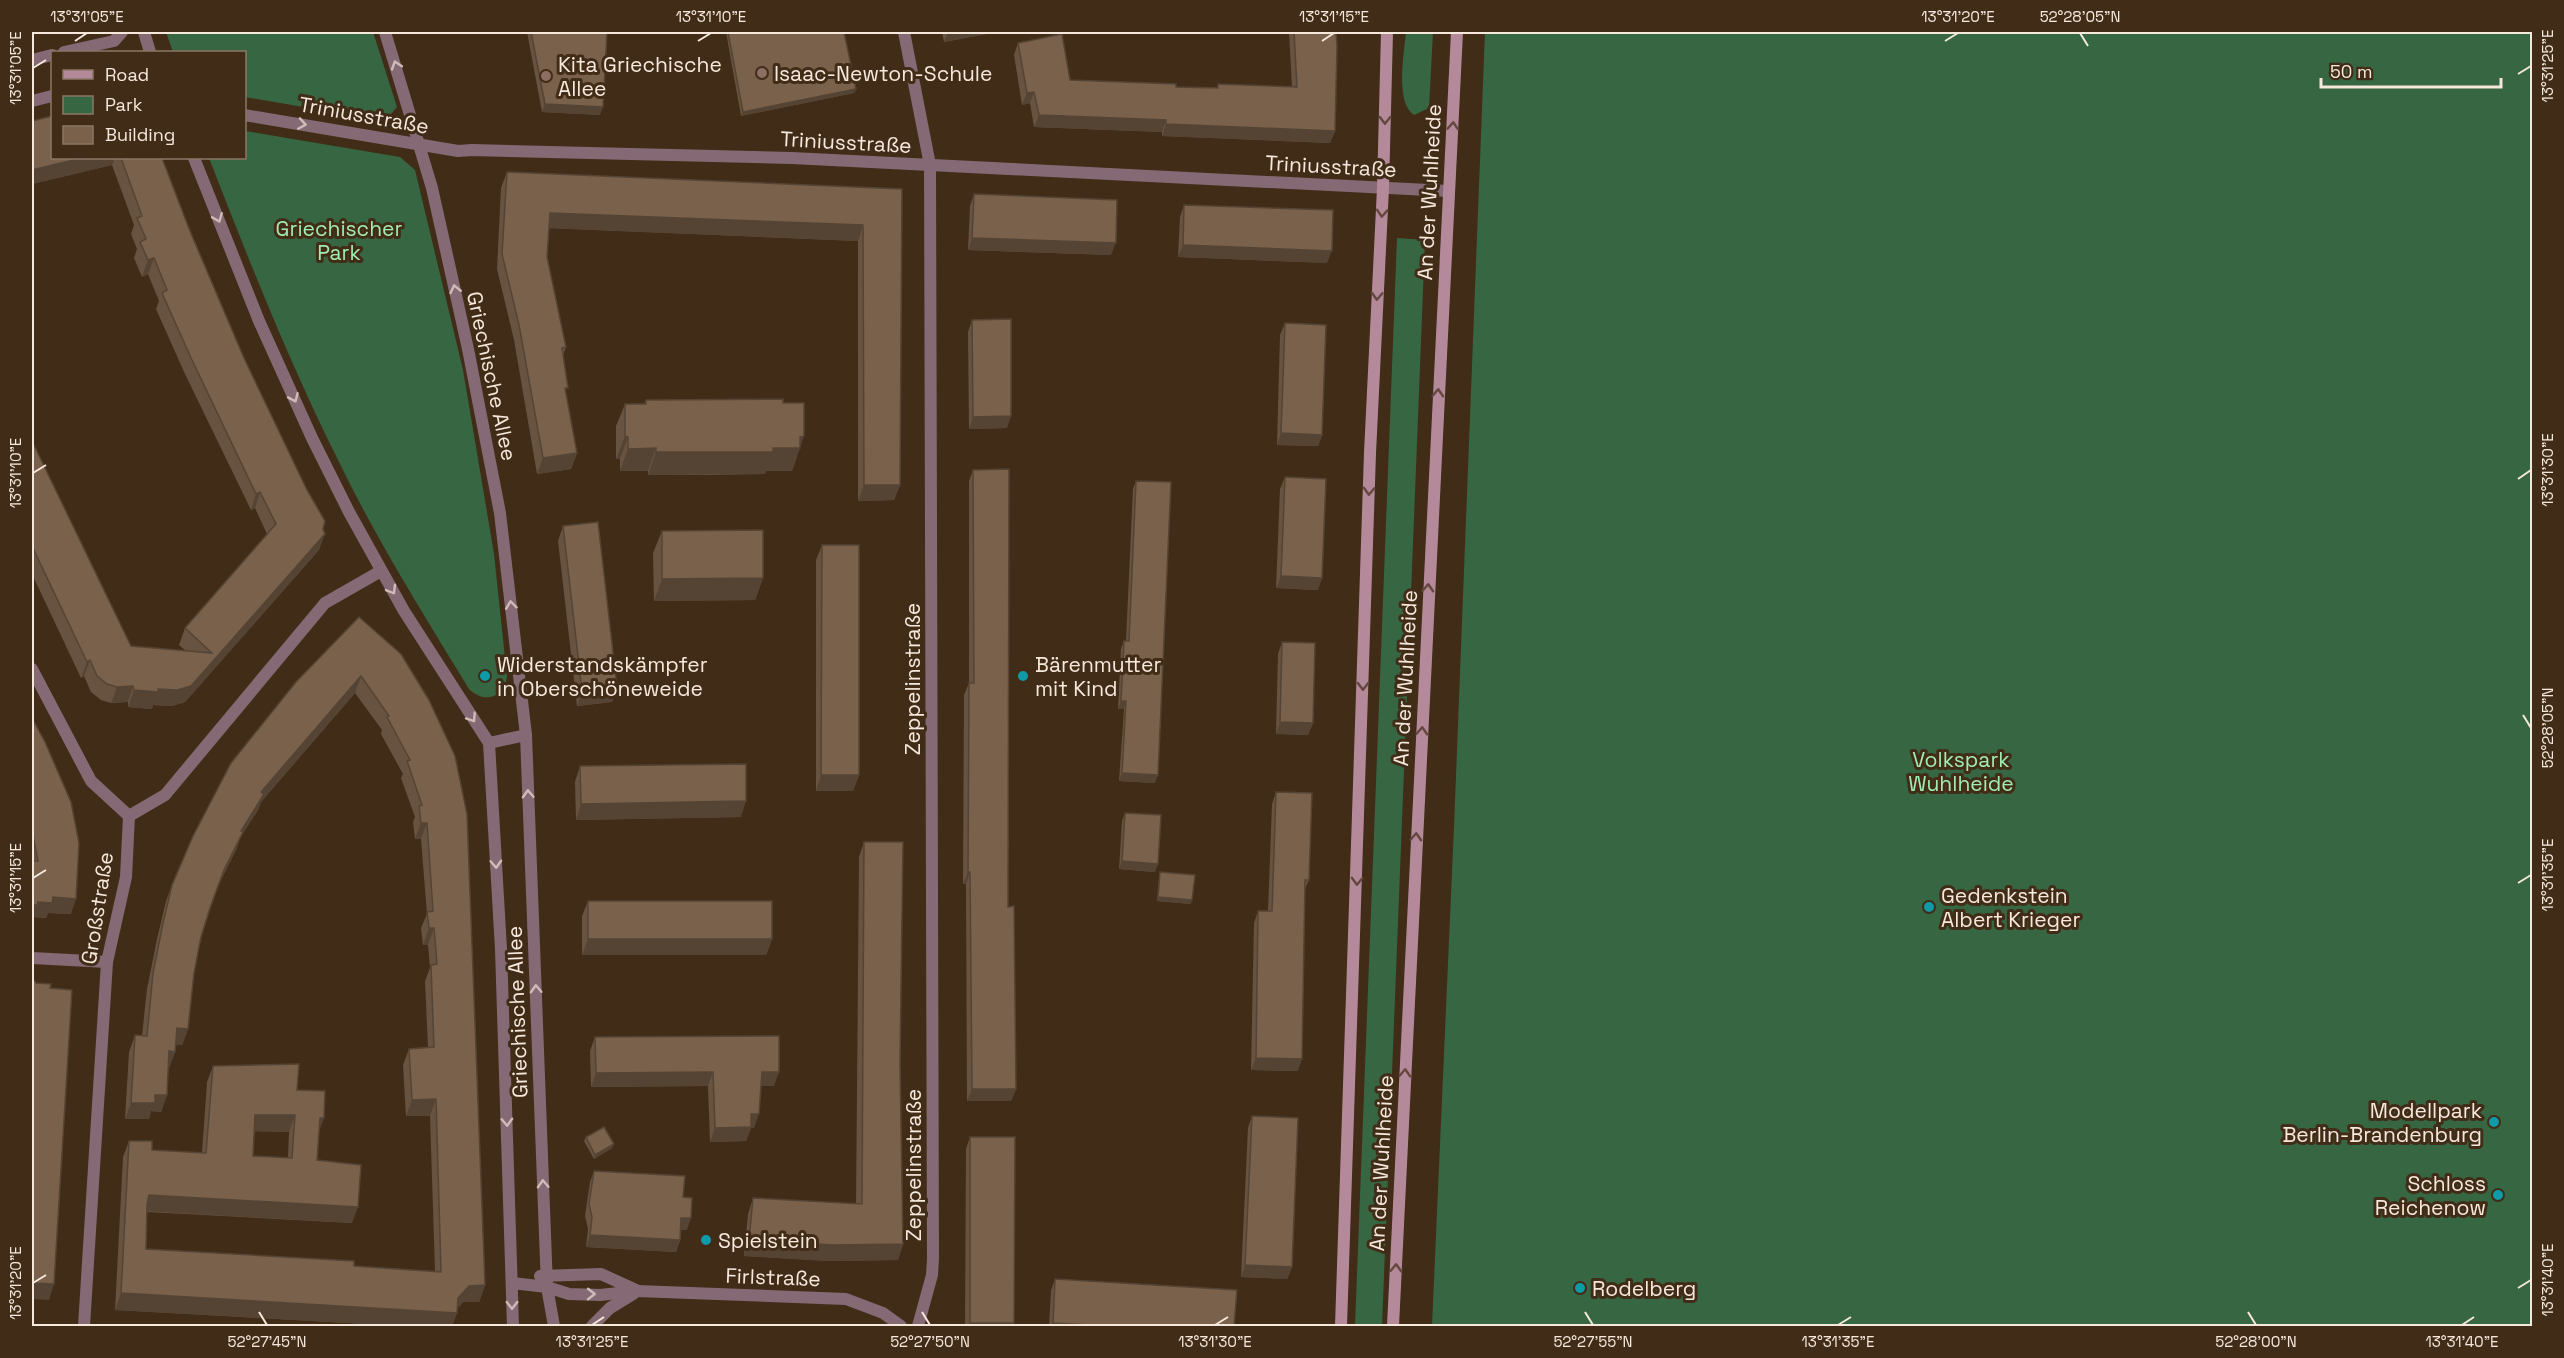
<svg xmlns="http://www.w3.org/2000/svg" width="2564" height="1358" viewBox="0 0 2564 1358" font-family="'Space Grotesk',sans-serif">
	<style>
		.green { fill: #366742 }
		.lines { fill: none; stroke-linecap: round; stroke-linejoin: round }
		.street { stroke: #856a75; stroke-width: 12 }
		.secondary { stroke: #b48a9b; stroke-width: 12 }
		.wall { fill: #685340; fill-rule: evenodd }
		.shaded-wall { fill: #554434 }
		.building { fill: #79614b; stroke: #554434; stroke-width: 1.5; fill-rule: evenodd }
		.oneway { stroke: #cfbcb8 }
		.oneway2 { stroke: #64483f }
		.ticks { fill: none; stroke: #f7e8dc; stroke-width: 2 }
		.education-dot { fill: #8d6e63; stroke: #412c18; stroke-width: 2 }
		.culture-dot { fill: #0f9aa8; stroke: #412c18; stroke-width: 2 }
		.labels { text-anchor: middle; dominant-baseline: central; stroke-width: 6; stroke-linejoin: round; paint-order: stroke }
		.poi-label { font-size: 21px; fill: #f7e8dc; stroke: #412c18; text-anchor: start }
		.street-label { font-size: 21px; fill: #f7e8dc; stroke: #412c18 }
		.park-label { font-size: 21px; fill: #a0edb1; stroke: #412c18 }
		.neatline { fill: none; stroke: #f7e8dc; stroke-width: 2 }
		.ticks-label { font-size: 15px; text-anchor: middle; fill: #f7e8dc }
	</style>
	<rect width="100%" height="100%" fill="#412c18"/>
	<g class="green">
		<path d="M166,32H373L397,107L385,121L245,97L244,52H173Z"/>
		<path d="M1406,32H1433L1429,108L1414,115C1395,103 1404,53 1406,32Z"/>
		<path d="M1485,32H2532V1326H1432L1454,827Z"/>
		<path d="M245,131L400,157L415,170L463,370L494,554L507,677C504,698 484,704 469,689C424,615 378,542 340,464C290,364 249,261 209,158H244Z"/>
		<path d="M1397,238L1425,240L1382,1326H1355Z"/>
	</g>
	<g class="lines">
		<g class="street">
			<path d="M144,32L150,52"/>
			<path d="M385,32L432,188L468,349L500,513L526,735L547,1287L554,1326"/>
			<path d="M904,32L930,165L933,1259L932,1275L918,1326"/>
			<path d="M64,52L114,41L122,32"/>
			<path d="M32,60L52,55"/>
			<path d="M32,101L52,96"/>
			<path d="M244,115L458,151L472,150L792,158L1448,191"/>
			<path d="M194,158L259,321L312,438L349,512L404,611L489,743L501,949L513,1326"/>
			<path d="M32,669L91,781L129,816"/>
			<path d="M489,743L526,735"/>
			<path d="M129,816L165,795L325,603L381,571"/>
			<path d="M32,958L107,962"/>
			<path d="M540,1276L601,1274L636,1290"/>
			<path d="M512,1283L547,1287L569,1294L600,1295L637,1291L846,1299L883,1313L901,1326"/>
			<path d="M84,1326L107,962L126,877L129,816"/>
			<path d="M592,1326L610,1308L633,1294"/>
		</g>
		<g class="secondary">
			<path d="M1341,1326L1370,453L1383,188L1387,32"/>
			<path d="M1393,1326L1457,32"/>
		</g>
	</g>
	<g class="wall">
		<path d="M527,32H607L600,115L542,112Z"/>
		<path d="M726,32H844L856,89L854,93L741,116Z"/>
		<path d="M942,32H997L944,42Z"/>
		<path d="M1289,32H1336L1335,131L1330,143L1162,136V132L1034,127L1030,103L1022,105L1014,55L1018,43L1070,80L1176,87L1217,88L1218,84L1292,87Z"/>
		<path d="M32,121L52,158H162L190,231L244,358L323,529L319,550L185,702L172,706L153,705L152,709L128,707V702L111,703L101,700L91,692L84,676L81,678L32,574V441L131,646L186,651L179,645L185,628L267,534L255,508L251,510L185,374L156,309L159,301L148,274L142,277L134,258L137,249L131,234L134,225L112,165L32,184Z"/>
		<path d="M507,172L902,189L900,485L894,500L858,501V241L549,228L547,257L566,347L563,355L566,393L577,453L571,469L537,474L514,340L497,269L501,188Z"/>
		<path d="M974,194L1111,255L968,250L970,206Z"/>
		<path d="M1184,205L1327,263L1178,257L1180,217Z"/>
		<path d="M972,320L1007,428L969,429L968,332Z"/>
		<path d="M1285,323L1322,435L1318,446L1277,445L1280,335Z"/>
		<path d="M646,400L783,403L800,447L792,471H766L765,474L708,475H648V471H620V459H616V426L625,404H644Z"/>
		<path d="M973,470L1008,907L1016,1089L1011,1101H967L966,884H963L964,695L969,683V481Z"/>
		<path d="M1285,477L1318,590L1276,588L1280,489Z"/>
		<path d="M1136,481L1155,783L1119,781L1124,709H1118L1121,649L1124,641H1126L1133,489Z"/>
		<path d="M563,526L617,687L612,702L577,706L558,541Z"/>
		<path d="M662,531L763,578L755,600L654,601L653,553Z"/>
		<path d="M822,545L859,775L853,791H816V560Z"/>
		<path d="M359,617L429,700L485,1285L479,1302H463L457,1309V1313L452,1326H402L115,1310L123,1157L129,1141L152,1150L202,1153L207,1082L213,1066L297,1090L319,1132L317,1160L352,1223L147,1212L146,1249L354,1266L435,1271L430,1116H406L403,1065L409,1049L428,1047L425,981L430,968L428,945H423L421,928L427,914L421,839H415L413,822L415,817L401,778L403,774L381,734L382,730L355,693L261,802L258,810L240,838L237,848L218,886L201,937L194,973L188,1029L182,1045H176L175,1052L169,1068H168L167,1095L161,1112L151,1111L149,1119H125L129,1052L135,1035L142,1036L147,989L157,939L166,901L172,885ZM254,1131L289,1132L288,1158L253,1156Z"/>
		<path d="M1282,642L1313,723L1308,735L1276,734L1278,654Z"/>
		<path d="M32,718L71,914L48,913L46,918L33,917L32,921Z"/>
		<path d="M580,766L741,817L576,820L575,782Z"/>
		<path d="M1276,792L1309,880L1305,889L1298,1071L1251,1070L1254,923L1258,911H1268L1272,804Z"/>
		<path d="M1125,813L1155,872L1119,869L1122,821Z"/>
		<path d="M864,842L900,1063L903,1244L898,1260L828,1261L744,1256L748,1214L753,1198L856,1204L859,857Z"/>
		<path d="M1160,872L1191,904L1157,901L1159,876Z"/>
		<path d="M588,901L772,939L766,955H582V916Z"/>
		<path d="M595,1037L774,1086H761L754,1128H751L746,1141L710,1142L708,1086L591,1087L590,1051Z"/>
		<path d="M1252,1116L1292,1267L1287,1279L1241,1277L1248,1128Z"/>
		<path d="M586,1137L612,1148L594,1159L584,1141Z"/>
		<path d="M970,1137L1013,1326H965L966,1149Z"/>
		<path d="M594,1171L683,1197L687,1230H681L680,1240L676,1252L586,1247L588,1229L585,1216L590,1182Z"/>
		<path d="M1055,1279L1234,1326H1049L1051,1291Z"/>
	</g>
	<g class="shaded-wall">
		<path d="M948,32H997L944,42Z"/>
		<path d="M856,89L854,93L741,116L743,112Z"/>
		<path d="M1034,92L1030,103L1022,105L1027,93Z"/>
		<path d="M545,104L603,107L600,115L542,112Z"/>
		<path d="M1039,115L1166,120L1162,132L1034,127Z"/>
		<path d="M1166,124L1335,131L1330,143L1162,136Z"/>
		<path d="M82,158H115L112,165L32,184V170Z"/>
		<path d="M550,213L863,225L858,241L544,228Z"/>
		<path d="M972,238L1116,243L1111,255L968,250Z"/>
		<path d="M1183,245L1332,251L1327,263L1178,257Z"/>
		<path d="M154,258L148,274L142,277L148,260Z"/>
		<path d="M1011,416L1007,428L969,429L973,417Z"/>
		<path d="M1281,433L1322,435L1318,446L1277,445Z"/>
		<path d="M625,436L628,437L620,459H616Z"/>
		<path d="M804,436L792,471H766L765,474L648,475L656,452Z"/>
		<path d="M656,448L648,471H620L628,449Z"/>
		<path d="M577,453L571,469L537,474L543,458Z"/>
		<path d="M864,485H900L894,500L858,501Z"/>
		<path d="M260,492L255,508L251,510L256,494Z"/>
		<path d="M325,534L319,550L185,702L172,706L153,705L152,709L128,707L134,690L158,689L177,690Z"/>
		<path d="M1281,576L1322,578L1318,590L1276,588Z"/>
		<path d="M763,578L755,600L654,601L662,579Z"/>
		<path d="M90,660L84,676L81,678L87,662Z"/>
		<path d="M361,676L355,693L261,802L258,810L240,838L237,848L218,886L241,831L261,792Z"/>
		<path d="M133,686L128,702L111,703L117,687Z"/>
		<path d="M617,687L612,702L577,706L582,691Z"/>
		<path d="M1121,701H1126L1124,709H1118Z"/>
		<path d="M1280,722L1313,723L1308,735L1276,734Z"/>
		<path d="M1122,773L1158,775L1155,783L1119,781Z"/>
		<path d="M821,775H859L853,791H816Z"/>
		<path d="M746,801L741,817L576,820L581,804Z"/>
		<path d="M421,823H427L421,839H415Z"/>
		<path d="M1122,861L1158,864L1155,872L1119,869Z"/>
		<path d="M968,872H970L966,884H963Z"/>
		<path d="M53,897L76,899L71,914L48,913L46,918L33,917L32,921V905L38,902Z"/>
		<path d="M1158,897L1192,900L1191,904L1157,901Z"/>
		<path d="M429,928H434L428,945H423Z"/>
		<path d="M588,939H772L766,955H582Z"/>
		<path d="M177,1028L188,1029L182,1045H171Z"/>
		<path d="M169,1051L175,1052L169,1068H163Z"/>
		<path d="M1256,1058L1302,1059L1298,1071L1251,1070Z"/>
		<path d="M713,1072L708,1086L591,1087L596,1073Z"/>
		<path d="M762,1072H779L774,1086H757Z"/>
		<path d="M972,1089H1016L1011,1101H967Z"/>
		<path d="M155,1095H167L161,1112L151,1111L149,1119H125L131,1103Z"/>
		<path d="M436,1099L430,1116H406L412,1100Z"/>
		<path d="M751,1114H759L754,1128H751L746,1141L710,1142L715,1128Z"/>
		<path d="M255,1115H295L289,1132L249,1131Z"/>
		<path d="M320,1118H324L318,1134Z"/>
		<path d="M614,1144L612,1148L594,1159L595,1155Z"/>
		<path d="M149,1195L358,1207L352,1223L143,1211Z"/>
		<path d="M681,1218H691L687,1230H677Z"/>
		<path d="M590,1235L680,1240L676,1252L586,1247Z"/>
		<path d="M749,1240L903,1244L898,1260L828,1261L744,1256Z"/>
		<path d="M1245,1265L1292,1267L1287,1279L1241,1277Z"/>
		<path d="M32,1283L54,1284L49,1300L32,1299Z"/>
		<path d="M485,1285L479,1302H463L453,1313H457L452,1326H402L115,1310L121,1293L458,1298L469,1286Z"/>
		<path d="M970,1323H1014L1013,1326H968Z"/>
		<path d="M1053,1323L1106,1326H1052Z"/>
	</g>
	<g class="building">
		<path d="M531,32H607L603,107L545,104Z"/>
		<path d="M728,32H844L856,89L743,112Z"/>
		<path d="M1294,32H1336L1337,47L1335,131L1166,124V120L1039,115L1034,92L1027,93L1018,43L1062,34L1070,80L1176,84V87L1218,88V84L1297,87Z"/>
		<path d="M52,116V158H82L32,170V121Z"/>
		<path d="M121,158H162L190,231L244,358L307,490L325,521L323,529L325,534L191,686L177,690L158,689V692L134,690L133,686L117,687L107,684L97,676L90,660L87,662L32,546V441L131,646L212,653L185,628L276,524L260,492L256,494L191,358L162,293L167,290L154,258L148,260L140,242L146,239L137,218L142,216Z"/>
		<path d="M507,172L902,189L900,485H864L863,225L550,213L547,257L566,347L562,348L568,388H565L577,453L543,458L519,325L502,254Z"/>
		<path d="M974,194L1117,200L1116,243L972,238Z"/>
		<path d="M1184,205L1333,210L1332,251L1183,245Z"/>
		<path d="M1011,319V416L973,417L972,320Z"/>
		<path d="M1285,323L1326,325L1322,435L1281,433Z"/>
		<path d="M783,399V403H804V436L800,437V448H773V452H656V448L628,449V437L625,436V404H646V400Z"/>
		<path d="M1009,469L1008,907L1014,906L1016,1089H972L970,872H968L969,683H974L973,470Z"/>
		<path d="M1285,477L1326,479L1322,578L1281,576Z"/>
		<path d="M1136,481L1171,482L1158,775L1122,773L1126,701H1121L1124,641H1129Z"/>
		<path d="M598,522L617,687L582,691L563,526Z"/>
		<path d="M763,530V578L662,579V531Z"/>
		<path d="M822,545H859V775H821Z"/>
		<path d="M359,617L401,654L429,700L455,756L467,814L485,1285L469,1286L458,1298L457,1313L121,1293L129,1141H152V1150L206,1153L213,1066L299,1064L297,1090L325,1091L324,1118H320L317,1160L361,1165L358,1207L149,1195L147,1204L146,1249L354,1261V1266L441,1272L436,1099L412,1100L409,1049L434,1047L431,965L437,964L434,928H429L427,912L433,911L427,823H421L419,806L422,805L407,761L410,760L387,717L389,716L361,676L261,792L264,794L241,831L243,832L224,870L210,908L201,937L194,973L188,1029L177,1028L175,1052L169,1051L167,1095H155V1103H131L135,1035L147,1036L153,973L163,923L172,885L193,836L231,763L296,682ZM255,1115H295L292,1158L253,1156Z"/>
		<path d="M1282,642L1315,643L1313,723L1280,722Z"/>
		<path d="M32,718L45,742L71,802L79,843L76,899L53,897L52,903L38,902L37,905H32V861H38L32,831Z"/>
		<path d="M746,764V801L581,804L580,766Z"/>
		<path d="M1276,792L1312,793L1309,880H1305L1302,1059L1256,1058L1258,911H1272Z"/>
		<path d="M1125,813L1161,815L1158,864L1122,861Z"/>
		<path d="M864,842H903L900,1063L903,1244L834,1245L749,1240L753,1198L862,1204Z"/>
		<path d="M1160,872L1195,875L1192,900L1158,897Z"/>
		<rect x="588" y="901" width="184" height="38"/>
		<path d="M32,980L35,981L36,983L51,984L50,988L72,990L54,1284L32,1283V1285Z"/>
		<path d="M779,1036V1072H762L759,1114H751V1127L715,1128L713,1072L596,1073L595,1037Z"/>
		<path d="M1252,1116L1298,1118L1292,1267L1245,1265Z"/>
		<path d="M604,1127L614,1144L595,1155L586,1137Z"/>
		<path d="M970,1137H1015L1014,1323H970Z"/>
		<path d="M594,1171L685,1176L683,1197L692,1198L691,1218H681L680,1240L590,1235L592,1217L589,1204Z"/>
		<path d="M1055,1279L1237,1290L1234,1326H1106L1053,1323Z"/>
	</g>
	<defs><path id="oneway-chevron" d="M-2-3.5L2.5 0L-2 3.5" fill="none" stroke-width="1.6" stroke-linecap="round" stroke-linejoin="round" transform="scale(1.5)"/></defs>
	<g class="oneway">
		<use href="#oneway-chevron" transform="translate(396 65) rotate(-108)"/>
		<use href="#oneway-chevron" transform="translate(302 124) rotate(9)"/>
		<use href="#oneway-chevron" transform="translate(218 218) rotate(68)"/>
		<use href="#oneway-chevron" transform="translate(455 289) rotate(-103)"/>
		<use href="#oneway-chevron" transform="translate(294 398) rotate(66)"/>
		<use href="#oneway-chevron" transform="translate(392 590) rotate(60)"/>
		<use href="#oneway-chevron" transform="translate(511 605) rotate(-97)"/>
		<use href="#oneway-chevron" transform="translate(472 718) rotate(56)"/>
		<use href="#oneway-chevron" transform="translate(528 794) rotate(-92)"/>
		<use href="#oneway-chevron" transform="translate(496 864) rotate(87)"/>
		<use href="#oneway-chevron" transform="translate(536 989) rotate(-92)"/>
		<use href="#oneway-chevron" transform="translate(507 1122) rotate(88)"/>
		<use href="#oneway-chevron" transform="translate(543 1184) rotate(-92)"/>
		<use href="#oneway-chevron" transform="translate(591 1294)"/>
		<use href="#oneway-chevron" transform="translate(512 1305) rotate(90)"/>
	</g>
	<g class="oneway2">
		<use href="#oneway-chevron" transform="translate(1385 120) rotate(91)"/>
		<use href="#oneway-chevron" transform="translate(1453 126) rotate(-86)"/>
		<use href="#oneway-chevron" transform="translate(1382 213) rotate(94)"/>
		<use href="#oneway-chevron" transform="translate(1377 296) rotate(93)"/>
		<use href="#oneway-chevron" transform="translate(1438 393) rotate(-87)"/>
		<use href="#oneway-chevron" transform="translate(1369 491) rotate(92)"/>
		<use href="#oneway-chevron" transform="translate(1428 588) rotate(-87)"/>
		<use href="#oneway-chevron" transform="translate(1363 686) rotate(91)"/>
		<use href="#oneway-chevron" transform="translate(1422 731) rotate(-87)"/>
		<use href="#oneway-chevron" transform="translate(1416 837) rotate(-87)"/>
		<use href="#oneway-chevron" transform="translate(1357 881) rotate(92)"/>
		<use href="#oneway-chevron" transform="translate(1405 1073) rotate(-87)"/>
		<use href="#oneway-chevron" transform="translate(1396 1268) rotate(-88)"/>
	</g>
	<path class="ticks" d="M2080,33L2088,46M75,41L87,33M698,41L711,33M1322,41L1334,33M1945,41L1958,33M33,68L46,60M2518,74L2531,66M33,473L46,465M2518,479L2531,470M2523,715L2531,728M33,878L46,870M2518,883L2531,875M33,1283L46,1275M2518,1288L2531,1280M259,1312L267,1325M922,1312L930,1325M1585,1312L1593,1325M2248,1312L2256,1325M592,1325L604,1317M1215,1325L1228,1317M1838,1325L1851,1317M2462,1325L2474,1317"/>
	<g class="education-dot">
		<circle cx="762" cy="73" r="6"/>
		<circle cx="546" cy="76" r="6"/>
	</g>
	<g class="culture-dot">
		<circle cx="485" cy="676" r="6"/>
		<circle cx="1023" cy="676" r="6"/>
		<circle cx="1929" cy="907" r="6"/>
		<circle cx="2494" cy="1122" r="6"/>
		<circle cx="2498" cy="1195" r="6"/>
		<circle cx="706" cy="1240" r="6"/>
		<circle cx="1580" cy="1288" r="6"/>
	</g>
	<g class="labels">
		<g class="poi-label">
			<text x="558" y="64">Kita Griechische<tspan x="558" dy="24">Allee</tspan></text>
			<text x="774" y="73">Isaac-Newton-Schule</text>
			<text x="497" y="664">Widerstandskämpfer<tspan x="497" dy="24">in Oberschöneweide</tspan></text>
			<text x="1035" y="664">Bärenmutter<tspan x="1035" dy="24">mit Kind</tspan></text>
			<text x="1941" y="895">Gedenkstein<tspan x="1941" dy="24">Albert Krieger</tspan></text>
			<text x="2482" y="1110" text-anchor="end">Modellpark<tspan x="2482" dy="24">Berlin-Brandenburg</tspan></text>
			<text x="2486" y="1183" text-anchor="end">Schloss<tspan x="2486" dy="24">Reichenow</tspan></text>
			<text x="718" y="1240">Spielstein</text>
			<text x="1592" y="1288">Rodelberg</text>
		</g>
		<g class="street-label">
			<text transform="translate(364 115) rotate(10)">Triniusstraße</text>
			<text transform="translate(846 142) rotate(3)">Triniusstraße</text>
			<text transform="translate(1331 166) rotate(3)">Triniusstraße</text>
			<text transform="translate(1429 192) rotate(-87)">An der Wuhlheide</text>
			<text transform="translate(492 376) rotate(78)">Griechische Allee</text>
			<text transform="translate(1405 678) rotate(-87)">An der Wuhlheide</text>
			<text transform="translate(912 679) rotate(-90)">Zeppelinstraße</text>
			<text transform="translate(97 908) rotate(-81)">Großstraße</text>
			<text transform="translate(517 1012) rotate(-92)">Griechische Allee</text>
			<text transform="translate(1381 1163) rotate(-87)">An der Wuhlheide</text>
			<text transform="translate(913 1165) rotate(-90)">Zeppelinstraße</text>
			<text transform="translate(773 1277) rotate(2)">Firlstraße</text>
		</g>
		<g class="park-label">
			<text x="339" y="228">Griechischer<tspan x="339" dy="24">Park</tspan></text>
			<text x="1961" y="759">Volkspark<tspan x="1961" dy="24">Wuhlheide</tspan></text>
		</g>
	</g>
	<rect width="2564" height="1358" fill="none" stroke="#412c18" stroke-width="66"/>
	<rect x="51" y="51" width="195" height="108" fill="#412c18" stroke="#8a7766" stroke-width="1.5"/>
	<rect x="63" y="70" width="30" height="9" fill="#b48a9b" stroke="#8a7766" stroke-width="1.5"/>
	<text x="105" y="81" font-size="18" fill="#f7e8dc">Road</text>
	<rect x="63" y="96" width="30" height="18" fill="#366742" stroke="#8a7766" stroke-width="1.5"/>
	<text x="105" y="111" font-size="18" fill="#f7e8dc">Park</text>
	<rect x="63" y="126" width="30" height="18" fill="#79614b" stroke="#8a7766" stroke-width="1.5"/>
	<text x="105" y="141" font-size="18" fill="#f7e8dc">Building</text>
	<path d="M2321 78v9h180v-9" fill="none" stroke="#f7e8dc" stroke-width="3"/>
	<text x="2330" y="78" font-size="18" fill="#f7e8dc" stroke="#412c18" stroke-width="4.5" paint-order="stroke">50 m</text>
	<rect x="33" y="33" width="2498" height="1292" class="neatline"/>
	<g class="ticks-label">
		<text x="87" y="22">13°31'05"E</text>
		<text x="711" y="22">13°31'10"E</text>
		<text x="1334" y="22">13°31'15"E</text>
		<text x="1958" y="22">13°31'20"E</text>
		<text x="2080" y="22">52°28'05"N</text>
		<text transform="translate(2548 66) rotate(-90)" y="5">13°31'25"E</text>
		<text transform="translate(16 68) rotate(-90)" y="5">13°31'05"E</text>
		<text transform="translate(2548 470) rotate(-90)" y="5">13°31'30"E</text>
		<text transform="translate(16 473) rotate(-90)" y="5">13°31'10"E</text>
		<text transform="translate(2548 728) rotate(-90)" y="5">52°28'05"N</text>
		<text transform="translate(2548 875) rotate(-90)" y="5">13°31'35"E</text>
		<text transform="translate(16 878) rotate(-90)" y="5">13°31'15"E</text>
		<text transform="translate(2548 1280) rotate(-90)" y="5">13°31'40"E</text>
		<text transform="translate(16 1283) rotate(-90)" y="5">13°31'20"E</text>
		<text x="267" y="1347">52°27'45"N</text>
		<text x="592" y="1347">13°31'25"E</text>
		<text x="930" y="1347">52°27'50"N</text>
		<text x="1215" y="1347">13°31'30"E</text>
		<text x="1593" y="1347">52°27'55"N</text>
		<text x="1838" y="1347">13°31'35"E</text>
		<text x="2256" y="1347">52°28'00"N</text>
		<text x="2462" y="1347">13°31'40"E</text>
	</g>
</svg>
